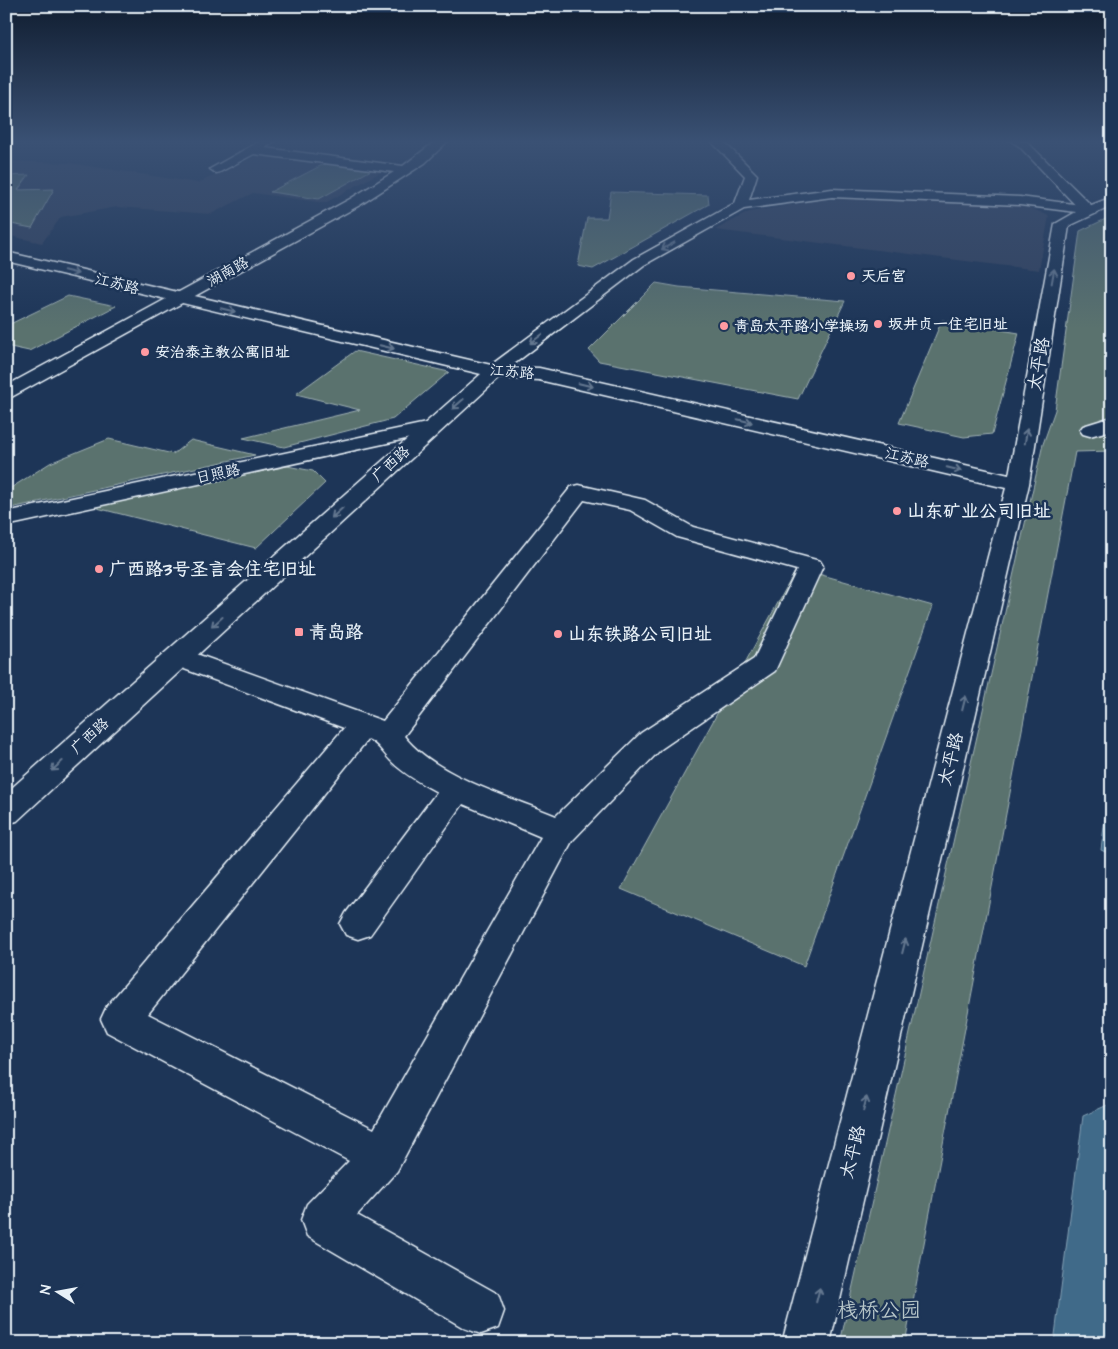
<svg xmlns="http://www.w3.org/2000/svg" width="1118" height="1349" viewBox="0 0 1118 1349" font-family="'Architects Daughter','LXGW WenKai TC',sans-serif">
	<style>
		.built { fill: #32425e }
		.green { fill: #5a726e; stroke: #a1b2b3 }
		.water { fill: #416b89; stroke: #84a1b5 }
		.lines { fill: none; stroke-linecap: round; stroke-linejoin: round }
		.minor-casing { stroke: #e8f1f8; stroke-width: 3 }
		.major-casing { stroke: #e8f1f8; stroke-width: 3 }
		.minor { fill: #1d3557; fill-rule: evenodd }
		.major { fill: #1d3557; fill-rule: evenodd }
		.oneway { stroke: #64778f }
		.poi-dot { fill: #ff9aa2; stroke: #1d3557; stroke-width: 2 }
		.labels { text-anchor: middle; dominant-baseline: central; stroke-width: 5; stroke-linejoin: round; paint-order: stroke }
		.far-street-label { font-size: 15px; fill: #e8f1f8; stroke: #1d3557 }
		.far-poi-label { font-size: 15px; font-weight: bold; fill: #e8f1f8; stroke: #1d3557; text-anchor: start }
		.street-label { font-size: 18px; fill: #e8f1f8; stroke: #1d3557 }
		.poi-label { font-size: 18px; font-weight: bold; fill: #e8f1f8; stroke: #1d3557; text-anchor: start }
		.near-park-label { font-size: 21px; fill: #b6c5c8; stroke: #1d3557 }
	</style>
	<rect width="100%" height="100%" fill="#1d3557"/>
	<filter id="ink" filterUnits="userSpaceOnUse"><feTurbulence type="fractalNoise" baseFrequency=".02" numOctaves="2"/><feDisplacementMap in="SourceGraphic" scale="10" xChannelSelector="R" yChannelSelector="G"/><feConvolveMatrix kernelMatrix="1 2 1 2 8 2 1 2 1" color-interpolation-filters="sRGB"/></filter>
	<g filter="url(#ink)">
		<g class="built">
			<path d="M265,152L390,167L325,203L253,193L211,214L117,207L61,217L42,243L6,235V161L69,163L198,183Z"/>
			<path d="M853,198L1024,205L1049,216L1039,270L715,230L749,212L820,200Z"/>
		</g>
		<g class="green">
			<path d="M326,163L373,169L319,199L270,192Z"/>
			<path d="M29,175L18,190L54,189L32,228L6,223V176Z"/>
			<path d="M611,192L708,195L709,204L593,269L578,266L587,218H607Z"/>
			<path d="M1112,216V451L1075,452L905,1343H840L1043,444L1055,410L1080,231Z"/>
			<path d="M656,283L679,287L845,301L798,399L599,361L589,350Z"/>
			<path d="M68,296L116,306L29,351L6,346V326Z"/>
			<path d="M942,320L1019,333L992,434L964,437L899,423Z"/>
			<path d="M355,351L449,372L393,419L284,447L243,438L360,410L296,394Z"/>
			<path d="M109,439L173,454L191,440L255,455L6,509V491L50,463Z"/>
			<path d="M287,466L313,471L325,483L256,548L93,507Z"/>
			<path d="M797,568L933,606L804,966L621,889Z"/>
		</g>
		<g class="water">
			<path d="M1112,765V855L1101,850Z"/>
			<path d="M1112,1103V1343H1054L1083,1116Z"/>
		</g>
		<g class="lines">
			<defs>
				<g id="minor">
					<path d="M262,140L275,141L265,148L403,166L437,140H449L425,163L360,205L6,400V386L350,199L394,172L254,154L220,172L216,173L210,169Z"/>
					<path d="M1009,140L1027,142L1093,207L1095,210L1093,213H1083L1019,146Z"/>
					<path d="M1112,417V430L1090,436L1083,434L1080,430L1083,426Z"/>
					<path d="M431,422L438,424L441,428L438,432L6,526V512Z"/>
					<path d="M579,485L645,500L693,527L820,561L823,566L775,671L661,749L572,841L397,1171L357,1215L498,1294L504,1311L498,1328L481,1334L464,1328L307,1236L301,1220L307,1204L349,1161L107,1032L101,1019L107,1006L344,728L168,663L165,657L168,651L178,648L188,651L383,721L571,487ZM584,500L630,510L677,537L797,570L754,659L641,733L556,816C510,797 435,776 404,736ZM368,739C379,744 382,752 391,761C404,774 420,783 437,792L346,913L340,924L346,935L358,939L370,935L463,804L541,837L374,1129L148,1014Z"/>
				</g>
				<path id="major" d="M710,140H722L757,175L749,200L832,189L1020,197L1089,206L1112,197V206L1069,226L1029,484L830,1343H782L1006,488L539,380L499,378L17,821L6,824V793L481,374L6,261V252L491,365L634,259L735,203L745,176ZM832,197L1020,205L1076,212L1055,224L1009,475L539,368L510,367L644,265L744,209Z"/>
			</defs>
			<use href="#minor" class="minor-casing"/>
			<use href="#major" class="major-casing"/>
			<use href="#minor" class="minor"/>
			<use href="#major" class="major"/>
		</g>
		<defs><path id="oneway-shaft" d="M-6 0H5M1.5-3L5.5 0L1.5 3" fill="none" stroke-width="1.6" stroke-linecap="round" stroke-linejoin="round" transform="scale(1.25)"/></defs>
		<g class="oneway">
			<use href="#oneway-shaft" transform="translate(668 246) rotate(151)"/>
			<use href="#oneway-shaft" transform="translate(71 272) rotate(14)"/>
			<use href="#oneway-shaft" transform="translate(1053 276) rotate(-80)"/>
			<use href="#oneway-shaft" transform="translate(228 310) rotate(13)"/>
			<use href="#oneway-shaft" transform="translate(536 339) rotate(143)"/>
			<use href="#oneway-shaft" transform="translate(387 347) rotate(13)"/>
			<use href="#oneway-shaft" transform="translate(586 385) rotate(13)"/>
			<use href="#oneway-shaft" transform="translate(458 404) rotate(139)"/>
			<use href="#oneway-shaft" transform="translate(745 421) rotate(13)"/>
			<use href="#oneway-shaft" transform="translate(1026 436) rotate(-81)"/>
			<use href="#oneway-shaft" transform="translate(954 469) rotate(13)"/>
			<use href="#oneway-shaft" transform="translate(337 513) rotate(138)"/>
			<use href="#oneway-shaft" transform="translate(217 622) rotate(138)"/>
			<use href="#oneway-shaft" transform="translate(964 703) rotate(-76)"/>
			<use href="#oneway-shaft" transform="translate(57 766) rotate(138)"/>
			<use href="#oneway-shaft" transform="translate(904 946) rotate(-76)"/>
			<use href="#oneway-shaft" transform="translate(865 1104) rotate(-76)"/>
			<use href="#oneway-shaft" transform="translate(818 1295) rotate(-76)"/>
		</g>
	</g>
	<linearGradient id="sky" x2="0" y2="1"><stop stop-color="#101d30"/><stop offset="0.43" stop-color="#3a5174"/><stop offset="1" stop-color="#3a5174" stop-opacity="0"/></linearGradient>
	<rect width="1118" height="329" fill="url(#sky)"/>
	<g class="poi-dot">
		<circle cx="851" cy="276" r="5"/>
		<circle cx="878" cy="324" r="5"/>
		<circle cx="724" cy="326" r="5"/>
		<circle cx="145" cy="352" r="5"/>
		<circle cx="897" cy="511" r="5"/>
		<circle cx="99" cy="569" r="5"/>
		<rect x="294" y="627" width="10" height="10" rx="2.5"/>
		<circle cx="558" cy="634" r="5"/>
	</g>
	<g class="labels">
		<g class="far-street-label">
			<text transform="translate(228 272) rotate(-29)">湖南路</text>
			<text transform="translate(117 284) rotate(14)">江苏路</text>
			<text transform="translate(512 372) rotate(5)">江苏路</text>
			<text transform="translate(907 458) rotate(13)">江苏路</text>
			<text transform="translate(391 464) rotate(-42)">广西路</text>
			<text transform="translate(218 474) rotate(-12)">日照路</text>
			<text transform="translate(90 736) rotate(-42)">广西路</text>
		</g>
		<g class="far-poi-label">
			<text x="861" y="276">天后宫</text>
			<text x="888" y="324">坂井贞一住宅旧址</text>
			<text x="734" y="326">青岛太平路小学操场</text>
			<text x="155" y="352">安治泰主教公寓旧址</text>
		</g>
		<g class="street-label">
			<text transform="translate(1039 364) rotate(-80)">太平路</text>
			<text transform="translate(951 759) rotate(-76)">太平路</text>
			<text transform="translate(853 1152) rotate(-76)">太平路</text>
		</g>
		<g class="poi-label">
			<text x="907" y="511">山东矿业公司旧址</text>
			<text x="109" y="569">广西路3号圣言会住宅旧址</text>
			<text x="309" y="632">青岛路</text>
			<text x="568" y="634">山东铁路公司旧址</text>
		</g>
		<g class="near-park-label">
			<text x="879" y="1310">栈桥公园</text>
		</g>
	</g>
	<rect width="1118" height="1349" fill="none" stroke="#1d3557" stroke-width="25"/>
	<rect x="12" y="12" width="1093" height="1324" fill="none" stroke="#e8f1f8" stroke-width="2" filter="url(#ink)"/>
	<g transform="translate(58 1292) rotate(281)" stroke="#1d3557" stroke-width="4" paint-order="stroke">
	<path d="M0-4L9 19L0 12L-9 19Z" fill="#e8f1f8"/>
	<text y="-8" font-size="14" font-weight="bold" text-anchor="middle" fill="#e8f1f8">N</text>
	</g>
</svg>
